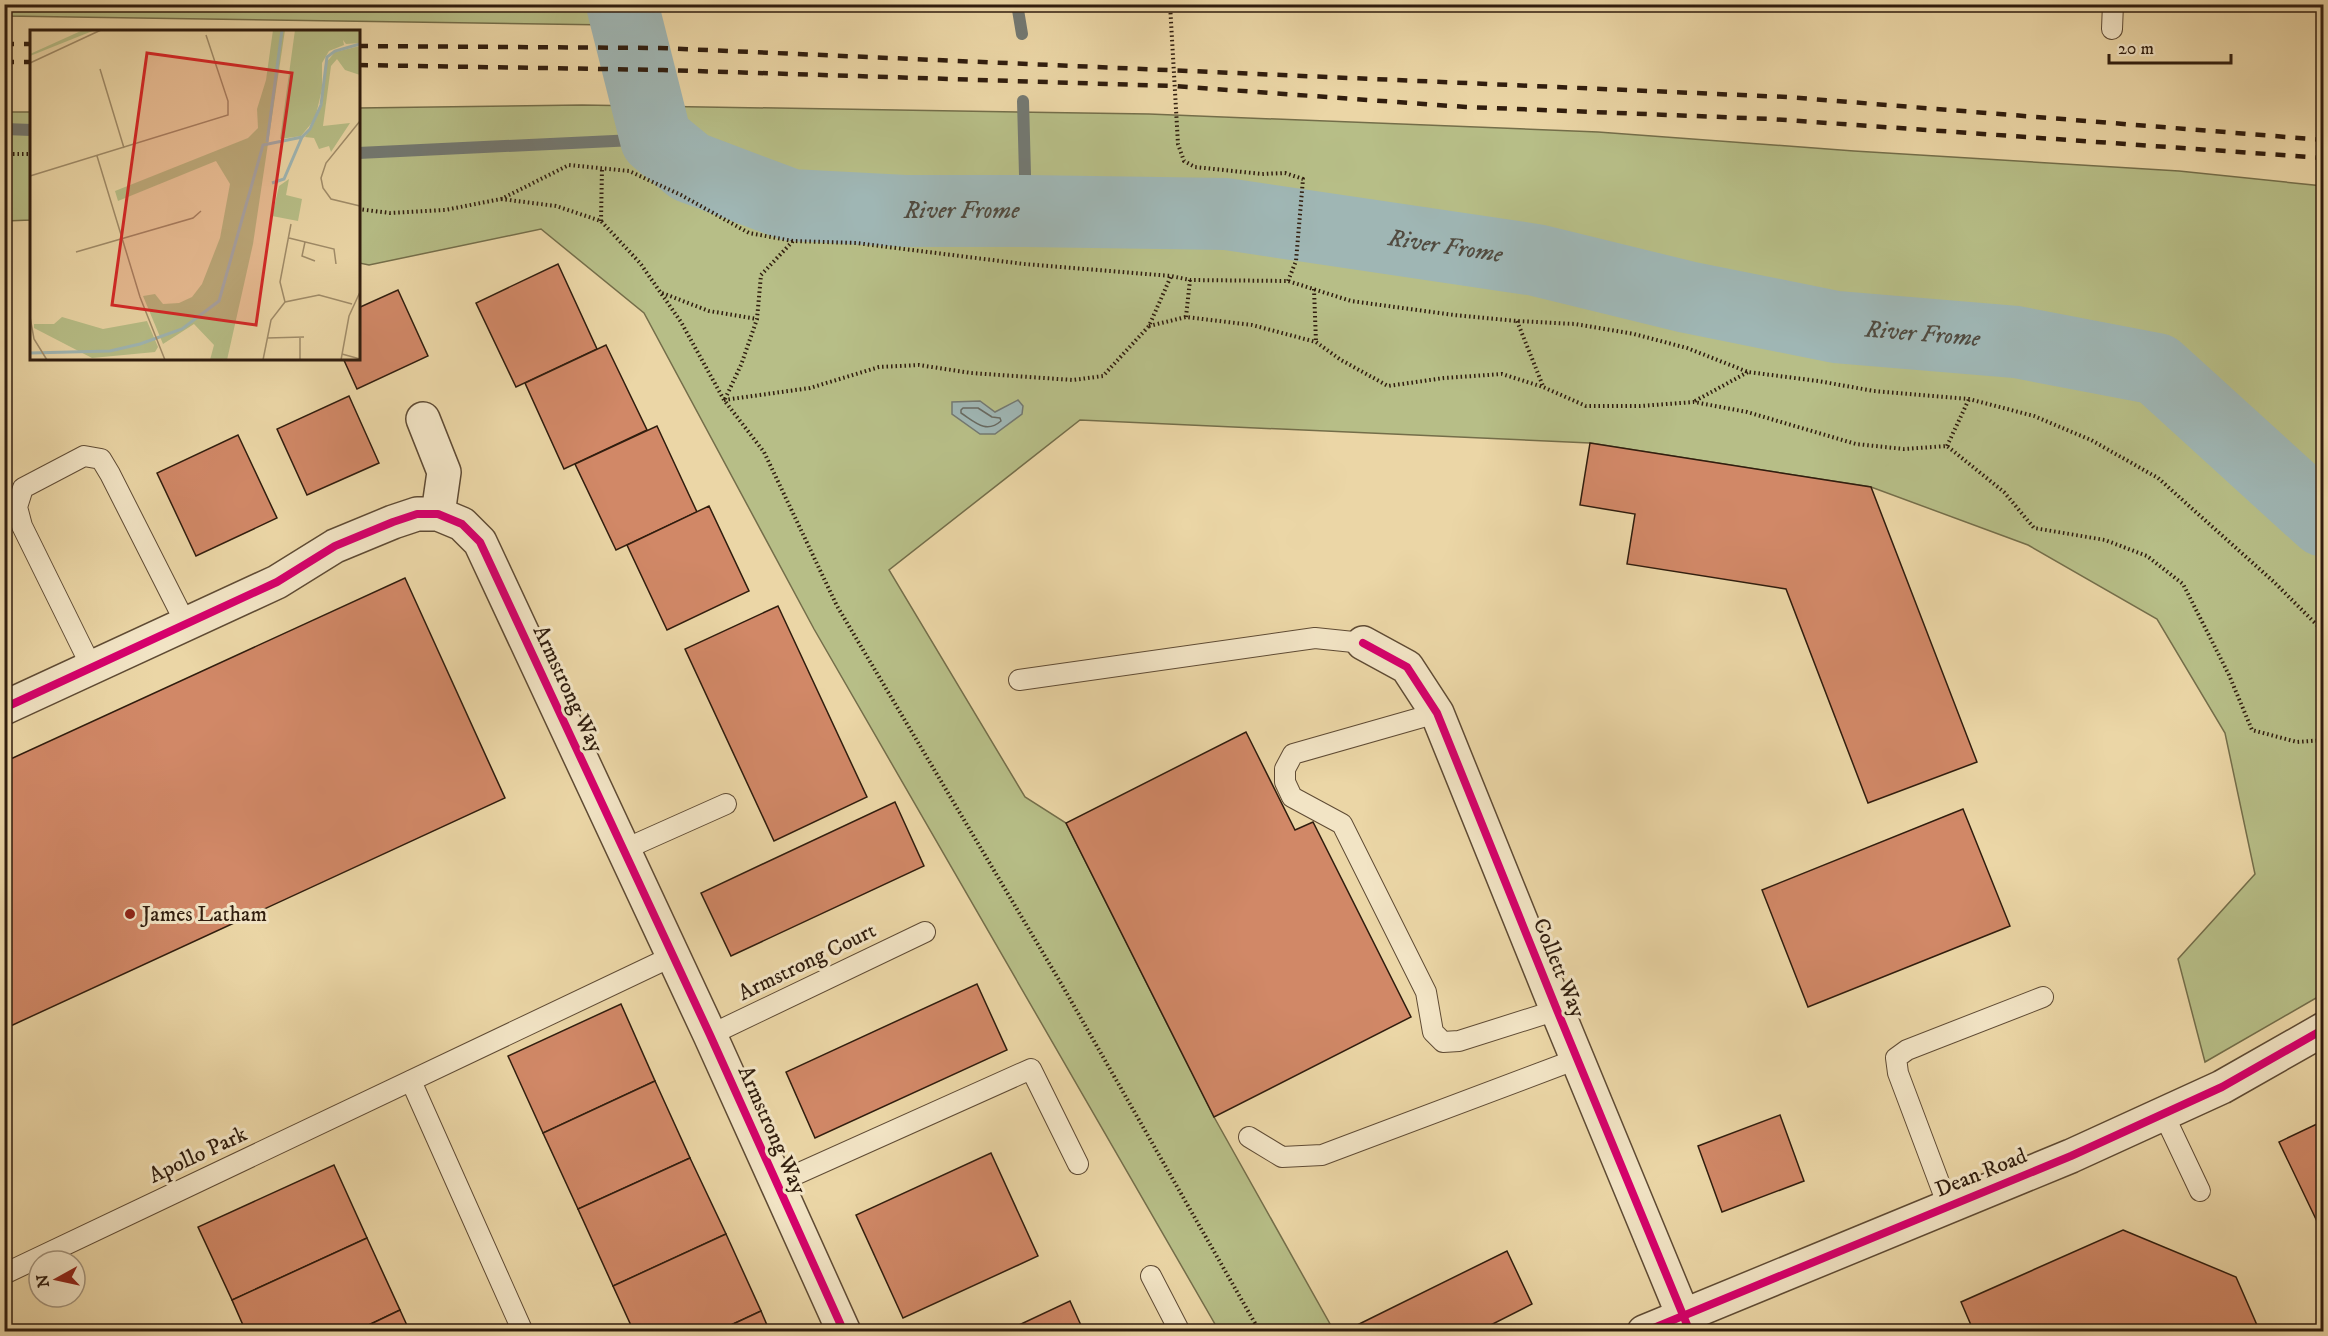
<svg xmlns="http://www.w3.org/2000/svg" width="2328" height="1336" viewBox="0 0 2328 1336" font-family="'IM FELL DW Pica',serif">
	<style>
		.green { fill: #b7be87; stroke: #746e4a; stroke-width: 1.5 }
		.water { fill: #9fb6b4; stroke: #737972; stroke-width: 1.5 }
		.lines { fill: none; stroke-linecap: round; stroke-linejoin: round }
		.shore { stroke: #686a61; stroke-width: 1.5 }
		.stream { stroke: #737972; stroke-width: 12 }
		.river { stroke: #9fb6b4; stroke-width: 72 }
		.building { fill: #d18867; stroke: #301d0e; stroke-width: 1.5 }
		.lane-casing { stroke: #5f4b34; stroke-width: 22 }
		.street-casing { stroke: #5f4b34; stroke-width: 36 }
		.path { stroke: #301d0e; stroke-width: 4; stroke-dasharray: 1.5 3; stroke-linecap: butt }
		.lane { stroke: #f2e4c5; stroke-width: 20 }
		.street { stroke: #f2e4c5; stroke-width: 33 }
		.rail { stroke: #301d0e; stroke-width: 4.5; stroke-dasharray: 10 10; stroke-linecap: butt }
		.cycleway-casing { stroke: #f2e4c5; stroke-width: 11 }
		.cycleway { stroke: #d6006c; stroke-width: 8 }
		.poi-dot { fill: #8f2418; stroke: #f2e4c5; stroke-width: 2 }
		.labels { text-anchor: middle; dominant-baseline: central; stroke-width: 6; stroke-linejoin: round; paint-order: stroke }
		.street-label { font-size: 22px; fill: #301d0e; stroke: #f2e4c5 }
		.poi-label { font-size: 22px; fill: #301d0e; stroke: #f2e4c5; text-anchor: start }
		.water-label { font-size: 24px; font-style: italic; fill: #514b40; stroke: #f2e4c5 }
		.inset-river { fill: none; stroke: #9fb6b4; stroke-width: 3 }
		.inset-road { fill: none; stroke: #a08c69; stroke-width: 1.5 }
		.view { fill: #d62828; fill-opacity: 0.15; stroke: #d62828; stroke-width: 3 }
		.inset-edge { fill: none; stroke: #301d0e; stroke-width: 3 }
	</style>
	<rect width="100%" height="100%" fill="#ebd6a6"/>
	<filter id="stains"><feTurbulence type="fractalNoise" baseFrequency=".00333" numOctaves="4"/><feColorMatrix values="0 0 0 0 .2 0 0 0 0 .09 0 0 0 0 .02 0 0 0 .5 -.17"/></filter>
	<radialGradient id="worn" r=".72"><stop offset=".6" stop-color="#630" stop-opacity="0"/><stop offset="1" stop-color="#630" stop-opacity=".3"/></radialGradient>
	<g class="green">
		<path d="M5,4H606L610,25L5,16Z"/>
		<path d="M582,105L1149,114L1598,132L1854,151L2179,171L2323,186V994L2205,1062L2178,959L2255,874L2225,733L2157,619L2028,545L1871,487L1590,443L1080,420L889,570L1025,797L1066,823L1214,1117L1334,1331H1219L814,629L644,313L541,229L369,265L359,263L358,108Z"/>
		<path d="M5,112H31V220L5,221Z"/>
	</g>
	<path class="water" d="M1018,400L1023,406L1022,414L995,434H980L952,414V402L980,401L995,412Z"/>
	<g class="lines">
		<path class="shore" d="M963,408H978L992,417L1000,418L1001,421C986,434 975,422 961,413V410Z"/>
		<g class="stream">
			<path d="M1017,4L1022,34"/>
			<path d="M1023,101L1026,211"/>
			<path d="M4,129L32,130"/>
			<path d="M358,153L656,139"/>
		</g>
		<path class="river" id="s1" d="M622,4L656,139L690,167L791,205L905,211H1026L1226,214L1536,260L1687,297L1836,327L2016,342L2157,369L2324,521"/>
	</g>
	<g class="building">
		<path d="M558,264L597,349L516,387L476,303Z"/>
		<path d="M398,290L428,356L357,389L343,358H358V308Z"/>
		<path d="M606,345L647,430L564,469L525,383Z"/>
		<path d="M349,396L379,463L307,495L277,429Z"/>
		<path d="M657,426L697,512L616,550L575,464Z"/>
		<path d="M238,435L277,518L196,556L157,473Z"/>
		<path d="M1590,443L1871,487L1977,762L1868,803L1786,589L1627,564L1635,514L1580,505Z"/>
		<path d="M709,506L749,591L667,630L627,545Z"/>
		<path d="M405,578L505,798L4,1029V762Z"/>
		<path d="M778,606L867,797L774,841L685,649Z"/>
		<path d="M1246,732L1295,830L1313,822L1411,1017L1214,1117L1066,823Z"/>
		<path d="M895,802L924,866L731,956L701,893Z"/>
		<path d="M1963,809L2010,926L1808,1007L1762,890Z"/>
		<path d="M977,984L1007,1050L815,1138L786,1072Z"/>
		<path d="M621,1004L655,1081L543,1133L508,1056Z"/>
		<path d="M655,1081L690,1158L578,1209L543,1133Z"/>
		<path d="M1780,1115L1804,1181L1722,1212L1698,1146Z"/>
		<path d="M2319,1123L2324,1132V1236L2279,1142Z"/>
		<path d="M991,1153L1038,1256L903,1318L856,1215Z"/>
		<path d="M690,1158L726,1234L613,1286L578,1209Z"/>
		<path d="M334,1165L367,1238L232,1300L198,1227Z"/>
		<path d="M2123,1230L2236,1277L2260,1332H1974L1961,1302Z"/>
		<path d="M726,1234L761,1311L716,1332H634L613,1286Z"/>
		<path d="M367,1238L400,1310L354,1332H246L232,1300Z"/>
		<path d="M1507,1251L1532,1304L1477,1332L1345,1331Z"/>
		<path d="M1070,1301L1084,1332H1004Z"/>
		<path d="M400,1310L410,1332H354Z"/>
		<path d="M761,1311L770,1332H716Z"/>
	</g>
	<g class="lines">
		<defs>
			<g id="lane">
				<path d="M2112,29L2113,4"/>
				<path d="M92,668L22,526L17,507L23,488L84,456L101,459L110,474L186,624"/>
				<path d="M1019,680L1315,638L1363,643"/>
				<path d="M1437,713L1293,754L1285,769V782L1292,797L1342,824L1426,992L1433,1032L1443,1042L1459,1041L1557,1010"/>
				<path d="M623,850L726,804"/>
				<path d="M710,1035L925,932"/>
				<path d="M411,1081L523,1332"/>
				<path d="M2163,1113L2200,1191"/>
				<path d="M1249,1137L1282,1157L1322,1155L1577,1059"/>
				<path d="M777,1183L1031,1069L1078,1164"/>
				<path d="M1948,1206L1898,1073L1896,1058L1907,1050L2043,997"/>
				<path d="M4,1274L673,956"/>
				<path d="M1151,1276L1180,1332"/>
			</g>
			<g id="street">
				<path d="M423,419L444,472L438,514"/>
				<path d="M1363,643L1407,667L1437,713L1557,1010L1690,1332"/>
				<path d="M4,708L277,582L335,546L393,522L417,514H438L462,524L480,542L710,1035L844,1332"/>
				<path d="M1644,1332L2071,1156L2222,1087L2324,1029"/>
			</g>
		</defs>
		<use href="#lane" class="lane-casing"/>
		<use href="#street" class="street-casing"/>
		<g class="path">
			<path d="M1170,4L1178,144L1184,161L1195,167L1262,174L1285,173L1303,179L1296,261L1288,281"/>
			<path d="M4,154H32"/>
			<path d="M501,199L556,206L601,221L640,263L681,322L724,400L764,452L837,606L1062,985L1260,1332"/>
			<path d="M358,209L390,213L445,210L501,199L569,165L629,171L681,195L749,233L793,241L856,243L1024,264L1171,276L1190,280L1288,281L1351,301L1454,315L1517,321L1575,324L1634,334L1687,348L1748,372L1818,381L1874,391L1969,399L2034,416L2091,440L2158,478L2274,582L2321,629L2324,638"/>
			<path d="M601,221L602,168"/>
			<path d="M1314,289L1316,342"/>
			<path d="M662,293L709,311L757,319"/>
			<path d="M1186,317L1190,280"/>
			<path d="M1517,321L1543,386"/>
			<path d="M1149,326L1186,317L1252,325L1316,342L1341,360L1388,386L1444,378L1502,374L1543,387L1586,406H1640L1694,402L1747,412L1856,444L1904,449L1947,446L2004,492L2034,528L2105,540L2147,556L2183,584L2229,675L2252,730L2297,742L2324,740"/>
			<path d="M725,399L741,365L757,319L761,275L793,241"/>
			<path d="M724,400L810,388L879,367L919,365L971,373L1073,380L1103,376L1149,326L1171,276"/>
			<path d="M1695,401L1748,372"/>
			<path d="M1947,446L1969,399"/>
		</g>
		<use href="#lane" class="lane"/>
		<use href="#street" class="street"/>
		<g class="rail">
			<path d="M4,44H32"/>
			<path d="M358,46L660,48L1787,97L2324,140"/>
			<path d="M4,62H32"/>
			<path d="M358,65L663,70L1173,86L1466,107L1771,119L2324,158"/>
		</g>
		<defs>
			<g id="cycleway">
				<path d="M1363,643L1407,667L1437,713L1557,1010L1690,1332"/>
				<path d="M4,708L277,582L335,546L393,522L417,514H438L462,524L480,542L710,1035L844,1332"/>
				<path d="M1644,1332L2071,1156L2222,1087L2324,1029"/>
			</g>
		</defs>
		<use href="#cycleway" class="cycleway-casing"/>
		<use href="#cycleway" class="cycleway"/>
	</g>
	<circle class="poi-dot" cx="130" cy="914" r="6"/>
	<g class="labels">
		<g class="street-label">
			<text transform="translate(568 689) rotate(65)">Armstrong Way</text>
			<text transform="translate(807 962) rotate(-26)">Armstrong Court</text>
			<text transform="translate(1559 968) rotate(68)">Collett Way</text>
			<text transform="translate(772 1130) rotate(66)">Armstrong Way</text>
			<text transform="translate(198 1155) rotate(-25)">Apollo Park</text>
			<text transform="translate(1981 1173) rotate(-22)">Dean Road</text>
		</g>
		<g class="poi-label">
			<text x="142" y="914">James Latham</text>
		</g>
		<g class="water-label">
			<text stroke="none"><textPath href="#s1" startOffset="462">River Frome</textPath></text>
			<text stroke="none"><textPath href="#s1" startOffset="948">River Frome</textPath></text>
			<text stroke="none"><textPath href="#s1" startOffset="1434">River Frome</textPath></text>
		</g>
	</g>
	<g transform="translate(30 30)">
		<rect width="330" height="330" fill="#ebd6a6"/>
		<path d="M53,0H65L0,26V24ZM243,0H255L223,214L197,330H180L184,315L164,294L133,314L113,266L125,264L133,274L149,273L162,267L172,254L190,208L200,154L186,131L88,171L85,161L218,108L228,98L227,79L236,50ZM265,0H330V13L316,14L313,10L314,15L299,21L292,33V59L285,89L271,106L250,109ZM330,16V45L315,40L307,29L301,36L293,96L320,93L301,122L299,116L289,119L284,108L275,107L292,75L295,34L305,22ZM259,149L256,165L272,169L268,191L242,186L249,156ZM32,287L73,299L117,291L128,317L125,322L62,328L4,298V294H24Z" fill="#b7be87"/>
		<path class="inset-river" d="M237,112L252,0M242,153L254,149L272,107M0,323L80,321L110,314L152,299L189,271L233,115L272,107L280,99L291,75L297,27L305,21L330,14"/>
		<path class="inset-road" d="M0,33L71,0M70,39L94,118M330,91L296,133L291,148L293,158L301,169L330,176M67,126L110,267L135,330M0,146L198,85V71L176,5M0,167V238M259,208L304,219L306,234M275,212L272,226L285,231M46,222L163,188L171,181M255,272L250,252L261,194M0,287L4,309L17,330M237,308L274,307M312,324L330,329M233,330L241,290L255,272L289,265L322,274M270,330V308M311,330L319,286L330,262"/>
		<path class="view" d="M117,23L262,43L226,295L82,275Z"/>
		<rect width="330" height="330" class="inset-edge"/>
	</g>
	<rect width="2328" height="1336" fill="none" stroke="#ebd6a6" stroke-width="24"/>
	<rect x="6" y="6" width="2316" height="1324" fill="none" stroke="#301d0e" stroke-width="3"/>
	<rect x="12" y="12" width="2304" height="1312" fill="none" stroke="#301d0e" stroke-width="1.5"/>
	<g transform="translate(57 1279) rotate(262)"><circle r="28" fill="#f2e4c5" stroke="#a4947c" stroke-width="1.5"/>
	<path d="M0-4.5L10 22L0 15L-10 22Z" fill="#8f2418"/>
	<text y="-9" font-size="16" font-weight="bold" text-anchor="middle" fill="#301d0e">N</text>
	</g>
	<path d="M2109 54v9h122v-9" fill="none" stroke="#301d0e" stroke-width="3"/>
	<text x="2118" y="54" font-size="18" fill="#301d0e" stroke="#f2e4c5" stroke-width="4.5" paint-order="stroke">20 m</text>
	<rect width="100%" height="100%" filter="url(#stains)"/>
	<rect width="100%" height="100%" fill="url(#worn)"/>
</svg>
